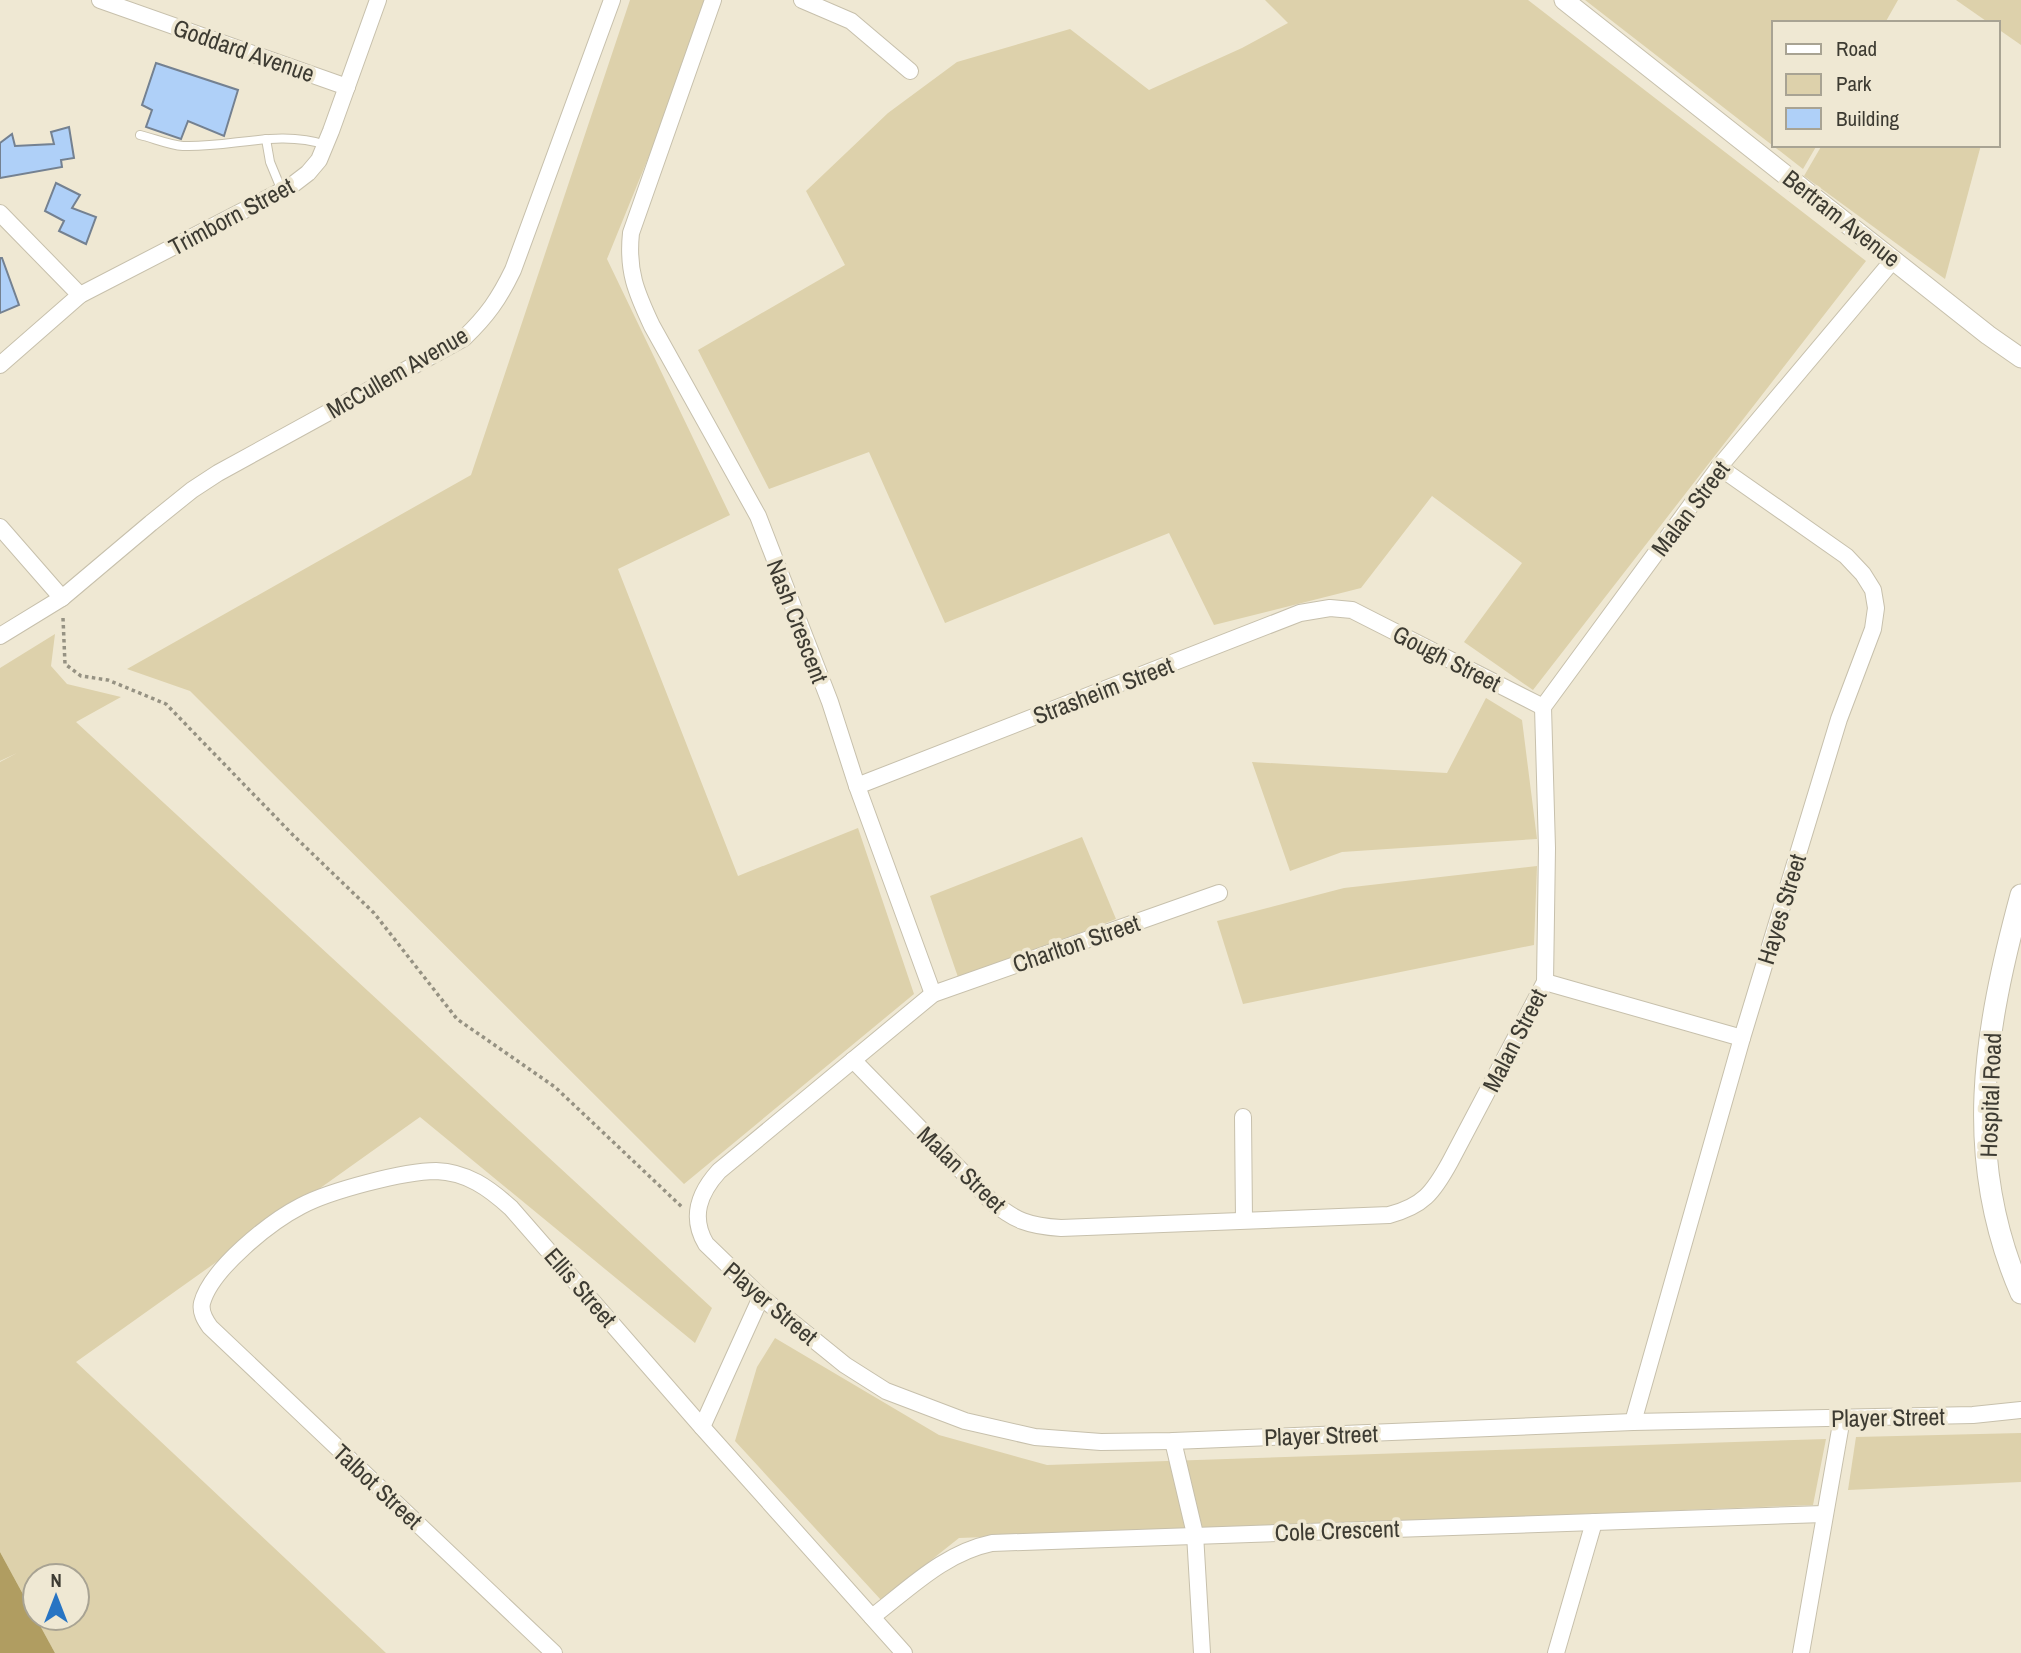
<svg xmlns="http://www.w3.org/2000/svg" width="2021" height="1653" viewBox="0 0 2021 1653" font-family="'Archivo Narrow',sans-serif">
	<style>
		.green { fill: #ddd1ab }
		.water { fill: #b09d61 }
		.building { fill: #afd0f8; stroke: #748191; stroke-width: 2 }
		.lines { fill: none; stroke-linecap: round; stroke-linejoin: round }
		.service-casing { stroke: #c7c0ac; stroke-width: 10 }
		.minor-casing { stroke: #c7c0ac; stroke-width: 18 }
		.tertiary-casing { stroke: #c7c0ac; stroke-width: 21 }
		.secondary-casing { stroke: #c7c0ac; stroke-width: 23 }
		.path { stroke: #969283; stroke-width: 3.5; stroke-dasharray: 3.5 3.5; stroke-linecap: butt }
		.service { stroke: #fff; stroke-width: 8 }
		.minor { stroke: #fff; stroke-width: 16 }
		.tertiary { stroke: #fff; stroke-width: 19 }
		.secondary { stroke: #fff; stroke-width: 21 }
		.labels { text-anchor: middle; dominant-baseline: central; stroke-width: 7; stroke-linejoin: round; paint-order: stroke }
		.street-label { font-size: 24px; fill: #3d3b32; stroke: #efe8d3 }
	</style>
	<rect width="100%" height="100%" fill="#efe8d3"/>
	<g class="green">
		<path d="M630,0H706L710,6L607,259L730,515L618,569L738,876L858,828L914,994L684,1184L190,691L127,669L471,475Z"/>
		<path d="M1265,0H1528L1866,261L1533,690L1464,642L1522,563L1432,496L1361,588L1214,625L1169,533L945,623L869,452L769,489L698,350L845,265L806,191L888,113L957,62L1070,29L1149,90L1242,48L1288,23Z"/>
		<path d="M1585,0H1898L1885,23H1774V145H1817L1803,169Z"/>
		<path d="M1956,0H2021V45L1998,29V23H1989Z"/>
		<path d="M1822,145H1981L1945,279L1804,176Z"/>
		<path d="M55,634L51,666L67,684L121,697L76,722L712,1308L695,1343L420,1117L76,1362L386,1653H55L36,1618H77V1576H35V1616L0,1552V762L17,753L0,761V668Z"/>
		<path d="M1486,698L1522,720L1537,839L1342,852L1290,871L1252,762L1447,773Z"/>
		<path d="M1082,837L1116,919L959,980L930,896Z"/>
		<path d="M1537,866L1534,945L1243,1004L1217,921L1344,888Z"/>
		<path d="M775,1338L939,1435L1047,1465L1826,1439L1813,1505L959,1538L881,1600L735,1441L757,1367Z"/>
		<path d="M2021,1433V1482L1848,1490L1856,1437Z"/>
	</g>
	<path class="water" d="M0,1552L55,1653H0Z"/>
	<g class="building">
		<path d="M156,63L238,90L224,136L188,121L181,139L146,127L152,110L142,105Z"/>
		<path d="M69,127L74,158L61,160L62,167L0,178V143L12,134L15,146L54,144L51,132Z"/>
		<path d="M56,183L80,195L72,208L96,217L86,244L59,231L64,221L45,211Z"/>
		<path d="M0,258H2L19,305L0,313Z"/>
	</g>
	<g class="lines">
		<defs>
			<g id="service">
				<path d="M140,135C153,138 169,145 183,146C231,148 279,129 326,145"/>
				<path d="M266,139L270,162L282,191"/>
			</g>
			<g id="minor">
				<path d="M100,0L347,87"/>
				<path d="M713,0L631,233C627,271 636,292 652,326L758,516L830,702L857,786L933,994"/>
				<path d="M802,0L851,21L910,71"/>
				<path d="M0,213L80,295"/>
				<path d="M0,365L80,295L291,186L308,173L319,160L331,131L378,0"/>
				<path d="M0,527L62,598"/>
				<path d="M0,636L62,598L151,523L192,490L218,473L464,338C487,316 499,299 513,270L612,0"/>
				<path d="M857,786L1300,613L1330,608L1352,610L1543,707"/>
				<path d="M1219,893L933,994L719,1171C699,1193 690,1217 706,1244L761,1297L845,1365L886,1391L965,1421L1035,1437L1101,1442L1173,1441L1633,1422L1973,1415L2021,1410"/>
				<path d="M1545,982L1742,1038"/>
				<path d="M853,1060L990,1200C1015,1221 1029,1226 1061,1228L1389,1215C1423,1206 1433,1193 1450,1162L1545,982L1547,848L1543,707L1719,467L1894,259"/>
				<path d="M1243,1117L1244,1220"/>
				<path d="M1633,1422L1742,1038L1839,719L1873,629L1876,608L1873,590L1863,574L1846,556L1719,467"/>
				<path d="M702,1427L761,1297"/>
				<path d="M1173,1441L1195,1534L1202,1653"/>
				<path d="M872,1617C910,1588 944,1553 992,1543L1824,1514"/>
				<path d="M554,1653L210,1327C205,1320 200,1312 202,1303C211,1269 270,1222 301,1206C329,1191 404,1171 436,1171C467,1172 489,1188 511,1208L702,1427L904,1653"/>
				<path d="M1556,1653L1594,1522"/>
				<path d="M1801,1653L1842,1418"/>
			</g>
			<path id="tertiary" d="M1564,0L1988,335L2021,358"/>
			<path id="secondary" d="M2021,895C1984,1032 1962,1158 2021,1293"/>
		</defs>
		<use href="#service" class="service-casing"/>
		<use href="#minor" class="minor-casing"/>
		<use href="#tertiary" class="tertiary-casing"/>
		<use href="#secondary" class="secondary-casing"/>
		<path class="path" d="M63,618L65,664L81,676L108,680L166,704L293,835L374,913L457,1019L555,1087L683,1208"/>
		<use href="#service" class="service"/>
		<use href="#minor" class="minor"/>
		<use href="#tertiary" class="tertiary"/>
		<use href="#secondary" class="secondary"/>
	</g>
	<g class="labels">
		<g class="street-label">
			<text transform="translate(244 50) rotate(19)">Goddard Avenue</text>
			<text transform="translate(231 216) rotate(-28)">Trimborn Street</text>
			<text transform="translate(1842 218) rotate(38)">Bertram Avenue</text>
			<text transform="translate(397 372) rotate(-30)">McCullem Avenue</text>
			<text transform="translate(1690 508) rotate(-53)">Malan Street</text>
			<text transform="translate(798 621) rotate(69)">Nash Crescent</text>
			<text transform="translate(1447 658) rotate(27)">Gough Street</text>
			<text transform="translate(1103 690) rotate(-21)">Strasheim Street</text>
			<text transform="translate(1781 909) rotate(-73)">Hayes Street</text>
			<text transform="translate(1076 943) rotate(-19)">Charlton Street</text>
			<text transform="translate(1514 1040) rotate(-63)">Malan Street</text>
			<text transform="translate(1990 1095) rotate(-88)">Hospital Road</text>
			<text transform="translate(962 1169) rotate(44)">Malan Street</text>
			<text transform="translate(581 1287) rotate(49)">Ellis Street</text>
			<text transform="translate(771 1303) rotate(40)">Player Street</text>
			<text transform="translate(1888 1417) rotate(-1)">Player Street</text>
			<text transform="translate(1321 1435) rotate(-2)">Player Street</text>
			<text transform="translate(378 1486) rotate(43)">Talbot Street</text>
			<text transform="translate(1337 1530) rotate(-2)">Cole Crescent</text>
		</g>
	</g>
	<rect x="1772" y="21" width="228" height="126" fill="#efe8d3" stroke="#a8a393" stroke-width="2"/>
	<rect x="1786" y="44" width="35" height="10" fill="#ffffff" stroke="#a8a393" stroke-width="2"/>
	<text x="1836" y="56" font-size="21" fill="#3d3b32">Road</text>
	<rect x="1786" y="74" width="35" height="21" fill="#ddd1ab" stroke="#a8a393" stroke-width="2"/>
	<text x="1836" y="91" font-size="21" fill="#3d3b32">Park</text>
	<rect x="1786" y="108" width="35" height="21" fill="#afd0f8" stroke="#a8a393" stroke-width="2"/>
	<text x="1836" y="126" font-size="21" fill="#3d3b32">Building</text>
	<g transform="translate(56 1597)"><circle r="33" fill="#efe8d3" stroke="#a8a393" stroke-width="2"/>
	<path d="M0-5L12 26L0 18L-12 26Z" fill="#2774c3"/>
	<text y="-10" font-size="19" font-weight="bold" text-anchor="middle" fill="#3d3b32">N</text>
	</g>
</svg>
